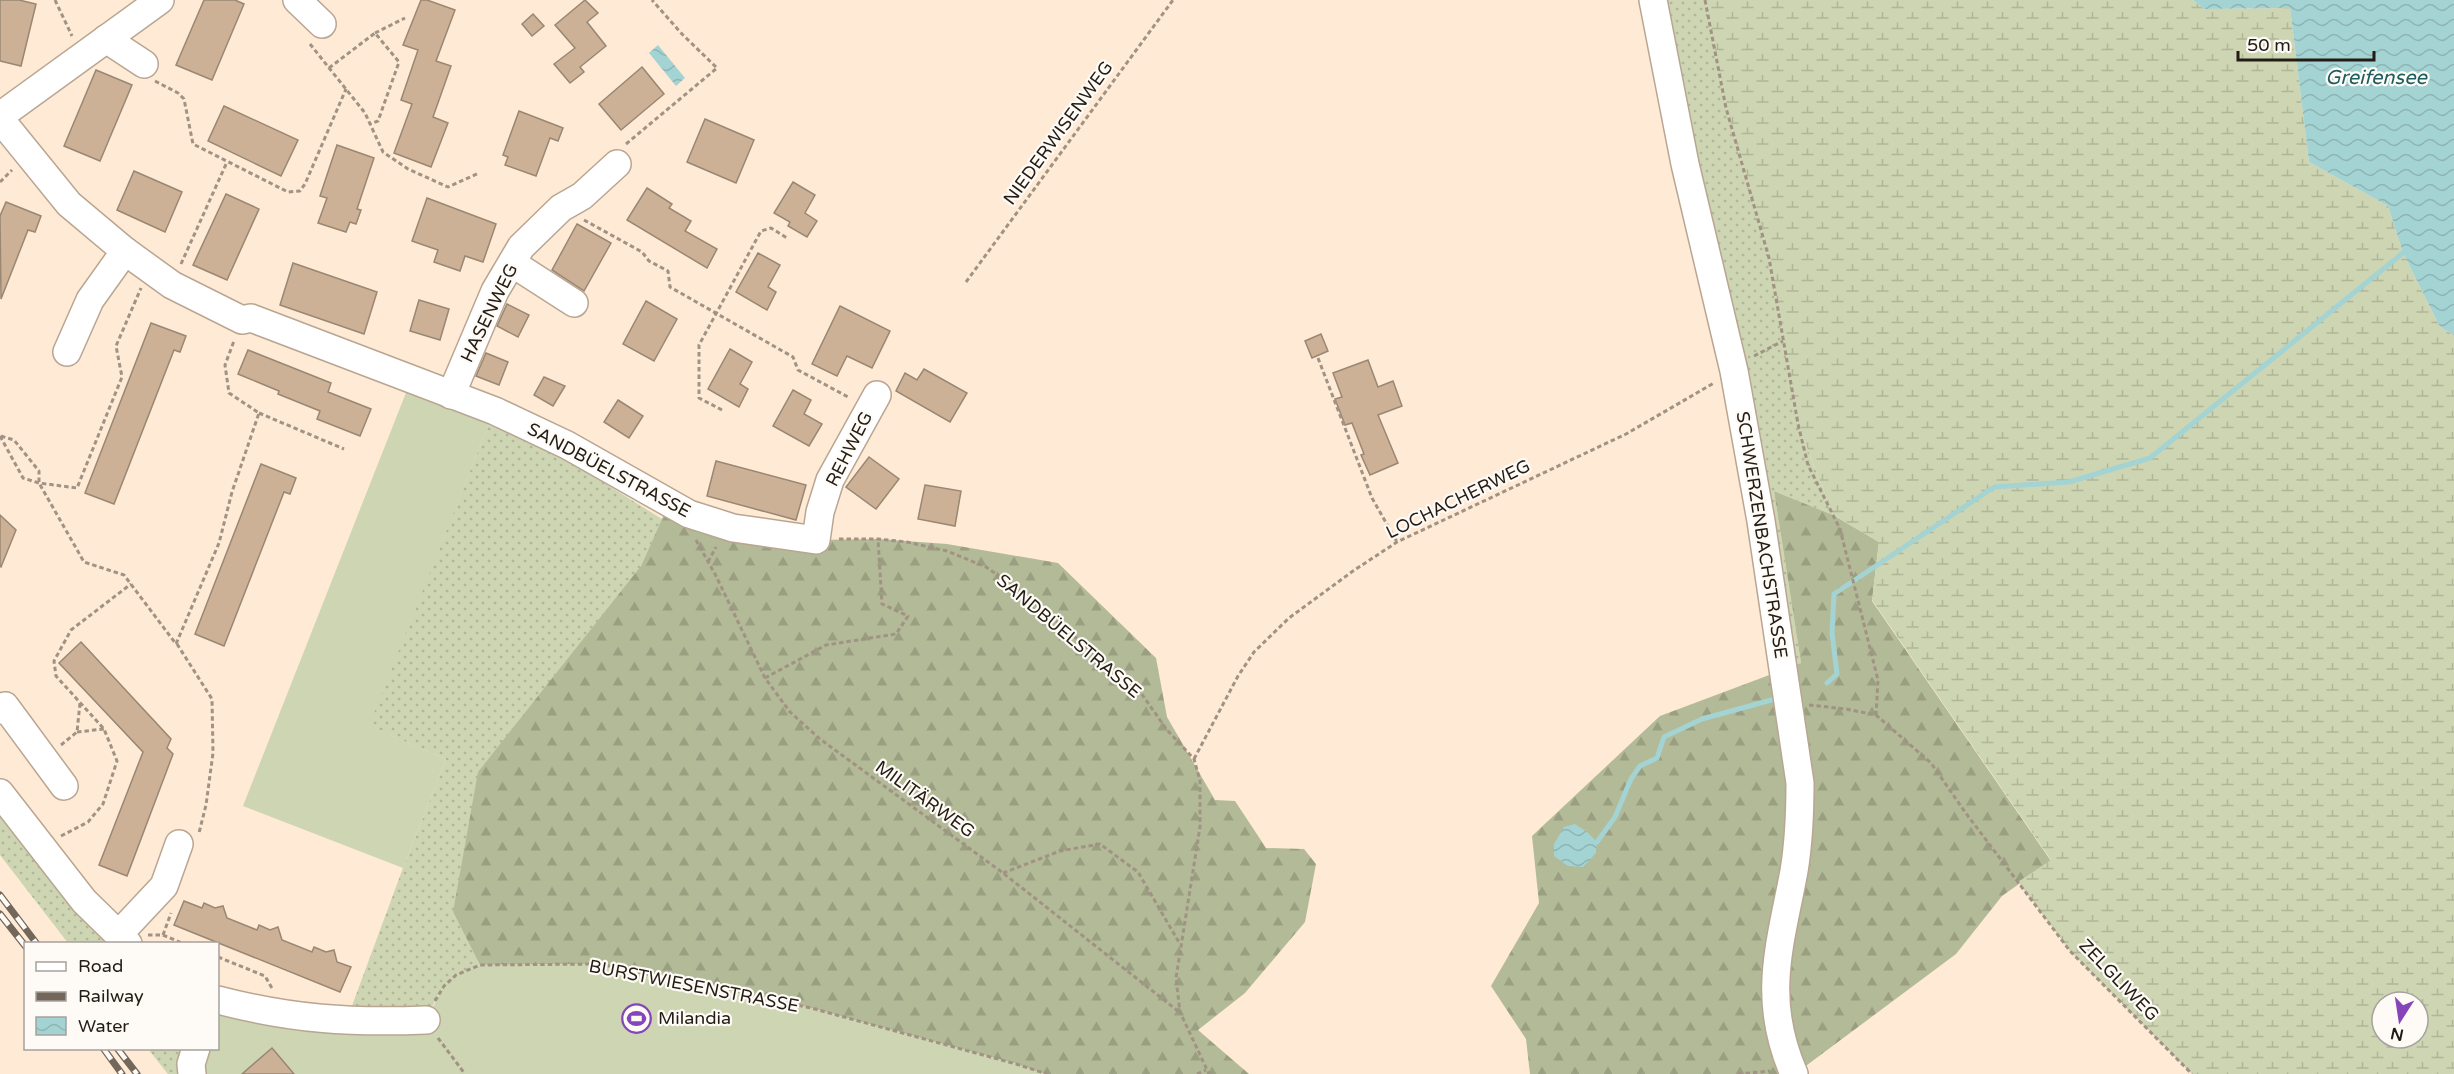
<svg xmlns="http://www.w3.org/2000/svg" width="2454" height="1074" viewBox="0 0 2454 1074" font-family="'Varela Round',sans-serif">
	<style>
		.grass { fill: url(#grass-dots) }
		.forest { fill: url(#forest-firs) }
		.wetland { fill: url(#wetland-marsh); fill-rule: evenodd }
		.garden { fill: #ced5b3 }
		.water { fill: url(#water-waves) }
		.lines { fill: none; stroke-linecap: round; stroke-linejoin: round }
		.stream { stroke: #a4d3d3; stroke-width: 5 }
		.building { fill: #ccb196; stroke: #998773; stroke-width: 1.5 }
		.minor-casing { stroke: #b9a692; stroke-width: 30 }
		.path { stroke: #a19384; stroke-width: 3; stroke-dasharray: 4.5 3; stroke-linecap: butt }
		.minor { stroke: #fff; stroke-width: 27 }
		.rail-casing { stroke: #73675b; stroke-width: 7 }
		.rail { stroke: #fefaf6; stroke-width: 4.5; stroke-dasharray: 14; stroke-linecap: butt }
		.labels { text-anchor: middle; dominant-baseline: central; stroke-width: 4.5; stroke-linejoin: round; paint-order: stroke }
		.street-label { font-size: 18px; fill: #231c15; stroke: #fefaf6 }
		.poi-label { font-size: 18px; fill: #231c15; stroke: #fefaf6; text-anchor: start }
		.water-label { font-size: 20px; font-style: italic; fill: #1e5d5f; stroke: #fefaf6 }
	</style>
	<defs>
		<pattern id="grass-dots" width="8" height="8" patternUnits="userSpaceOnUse" patternTransform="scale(1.5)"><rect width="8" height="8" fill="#ced5b3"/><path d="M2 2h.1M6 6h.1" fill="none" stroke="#b1b699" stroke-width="1.8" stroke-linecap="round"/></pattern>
		<pattern id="forest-firs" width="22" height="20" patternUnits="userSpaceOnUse" patternTransform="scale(1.5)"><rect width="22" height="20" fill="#b3ba97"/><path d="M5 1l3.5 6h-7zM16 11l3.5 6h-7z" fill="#9a9f81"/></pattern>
		<pattern id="wetland-marsh" width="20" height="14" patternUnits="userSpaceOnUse" patternTransform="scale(1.5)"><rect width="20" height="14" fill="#ced5b3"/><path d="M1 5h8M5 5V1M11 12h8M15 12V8" fill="none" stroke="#b1b699"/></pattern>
		<pattern id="water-waves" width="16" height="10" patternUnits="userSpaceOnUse" patternTransform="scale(1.5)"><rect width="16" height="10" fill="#a4d3d3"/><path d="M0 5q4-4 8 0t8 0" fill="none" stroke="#8db5b4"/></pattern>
	</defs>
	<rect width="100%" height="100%" fill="#feead5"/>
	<g class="grass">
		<path d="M1653,0H1705L1726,108L1769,258L1798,424L1833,515L1774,491L1801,663L1784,671Z"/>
		<path d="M490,421L556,453L662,519L641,566L453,912L480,965C447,979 441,987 426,1020L346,1022L403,868L446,759L368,726Z"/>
		<path d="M0,793L128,943H68L0,855Z"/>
		<path d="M148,1049H196L191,1074H168Z"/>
	</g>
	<g class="forest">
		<path d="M1774,491L1833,515L1879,542L1872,601L2051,861L2002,896L1956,954L1795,1074H1530L1526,1039L1491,986L1539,903L1532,836L1660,716L1801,663Z"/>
		<path d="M669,503L816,540L878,539L947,544L1058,563L1156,658L1167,717L1215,800L1235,801L1266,848L1304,849L1316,864L1305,922L1245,993L1198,1030L1249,1074H1044L1016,1064L811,1008L599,964L480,965L453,912L478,772L641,566Z"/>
	</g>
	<path class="wetland" d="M1705,0H2193L2204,9L2290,8L2309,162L2388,206L2403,253L2440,327L2454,335V1074H2192L2070,951L2018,882L2051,860L1872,600L1879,542L1833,515L1798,424L1769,258L1726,108ZM2382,1002H2418V1038H2382Z"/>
	<g class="garden">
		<path d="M411,380L490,421L369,726L446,759L403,868L243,806Z"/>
		<path d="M599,964L811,1008L1016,1064L1044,1074H192L196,1049L218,1048V1000L426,1020L444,986L456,975L480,965Z"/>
	</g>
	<g class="water">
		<path d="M2193,0H2454V335L2440,327L2403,253L2388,206L2309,162L2290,8L2204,9Z"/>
		<path d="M658,45L685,78L676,86L649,53Z"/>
		<path d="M1575,824L1587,832L1597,842L1596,853L1583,867L1568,866L1554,856V844L1564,827Z"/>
	</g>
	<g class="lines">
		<g class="stream">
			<path d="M1827,683L1837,674L1832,633L1834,594L1994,487L2069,482L2150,458L2403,253"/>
			<path d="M1597,842L1615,817L1631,779L1640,766L1657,758L1664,737L1702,719L1775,699"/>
		</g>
	</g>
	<g class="building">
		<path d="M0,0H19L36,4L21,66L0,61Z"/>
		<path d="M204,0H235L244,4L212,80L176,65Z"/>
		<path d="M421,0H427L455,10L436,61L451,66L433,117L448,123L431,167L394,153L412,104L401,100L418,50L403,45Z"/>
		<path d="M585,0L598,13L587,22L606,46L580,67L584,72L570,83L554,64L575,48L555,25Z"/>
		<path d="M533,14L544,26L532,36L522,24Z"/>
		<path d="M642,67L664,94L621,130L599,104Z"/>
		<path d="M96,70L132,85L100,161L64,146Z"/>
		<path d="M224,106L298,140L281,176L208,141Z"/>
		<path d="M519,111L563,128L558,141L550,138L536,176L505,165L508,157L503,155Z"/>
		<path d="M705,119L754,140L736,183L687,162Z"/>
		<path d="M337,145L374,158L357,209L361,210L356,224L350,222L346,232L318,223L327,198L320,196Z"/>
		<path d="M134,171L182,192L165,232L117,210Z"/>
		<path d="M793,182L815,195L805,213L817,221L807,237L788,226L790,222L774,213Z"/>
		<path d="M647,188L672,204L669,208L691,221L685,231L717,249L707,268L627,220Z"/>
		<path d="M226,194L259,209L227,280L193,265Z"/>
		<path d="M427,198L496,224L483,262L465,256L460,271L434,262L438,250L412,241Z"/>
		<path d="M6,202L41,216L35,232L28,230L1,299L0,216Z"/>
		<path d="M577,224L611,243L584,291L552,270Z"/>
		<path d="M758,253L780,265L768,287L776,292L767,310L736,292Z"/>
		<path d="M293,263L377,292L364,334L280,305Z"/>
		<path d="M419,300L449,309L440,340L410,331Z"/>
		<path d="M646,301L677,319L654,361L623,344Z"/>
		<path d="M507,304L529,315L518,337L497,326Z"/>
		<path d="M840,306L890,331L872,368L847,356L837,376L812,364Z"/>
		<path d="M151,323L186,336L180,352L174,350L114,504L85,493Z"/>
		<path d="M1321,334L1328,351L1312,358L1305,341Z"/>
		<path d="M730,349L752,362L740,384L748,389L739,407L708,389Z"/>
		<path d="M248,350L331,383L328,392L371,409L360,436L317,419L320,411L278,394L279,391L238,374Z"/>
		<path d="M486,353L508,362L499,385L476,376Z"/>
		<path d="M1368,360L1378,387L1393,381L1402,406L1378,415L1398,463L1370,475L1361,455L1364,454L1352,423L1345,425L1335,399L1342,397L1333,373Z"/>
		<path d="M924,369L967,393L950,422L896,391L905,373L917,380Z"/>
		<path d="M544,377L565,386L553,406L534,395Z"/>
		<path d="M793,390L811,400L804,414L822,424L809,446L773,426Z"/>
		<path d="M618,400L643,416L629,438L604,422Z"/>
		<path d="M869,457L899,479L876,509L846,487Z"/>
		<path d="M716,461L806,485L796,520L707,496Z"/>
		<path d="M261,464L296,478L290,494L284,492L224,646L195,634Z"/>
		<path d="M925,485L961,491L955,526L918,519Z"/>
		<path d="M0,515L16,530L1,567L0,566Z"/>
		<path d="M81,642L171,739L167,748L173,754L127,876L99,865L143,752L59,663Z"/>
		<path d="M184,901L202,908L204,903L215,908L223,906L227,918L257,930L259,925L270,930L278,927L282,940L312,952L314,947L326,952L334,950L337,962L351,967L340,992L174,925Z"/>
		<path d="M272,1048L294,1074H242Z"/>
	</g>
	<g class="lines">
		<defs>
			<g id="minor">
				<path d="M297,0L322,24"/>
				<path d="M1653,0L1685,164L1734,371L1761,521L1800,783C1800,813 1799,841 1794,871C1780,946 1761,998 1794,1074"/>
				<path d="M106,39L144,64"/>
				<path d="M0,116L160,0"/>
				<path d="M0,119L69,204L125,251L172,285L242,320L251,318L495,411L567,445L689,514L733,528L816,540L820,512L830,480L877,395"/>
				<path d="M512,263L574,303"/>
				<path d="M67,352L90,300L125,251"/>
				<path d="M451,395L495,291L521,247L561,208L582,196L617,164"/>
				<path d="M0,710L5,706L64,786"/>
				<path d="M0,793L84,901L128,944"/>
				<path d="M118,935L164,886L179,844"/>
				<path d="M218,1000C291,1019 350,1023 426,1020"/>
				<path d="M192,1074L191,1064L196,1048"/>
			</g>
		</defs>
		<use href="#minor" class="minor-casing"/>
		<g class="path">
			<path d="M55,0L72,36"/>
			<path d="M1705,0L1726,108L1769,258L1798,424L1808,465L1840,529L1878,680L1876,715"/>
			<path d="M375,33L405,18"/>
			<path d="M310,44L365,113L383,152L408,169L448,187L479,173"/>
			<path d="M329,68L375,33L399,62L378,121L370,124"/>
			<path d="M155,81L178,93L184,99L193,144L288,192L300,191L305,184L346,89"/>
			<path d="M626,144L717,68L682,34L652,0"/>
			<path d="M0,182L12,170"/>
			<path d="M584,220L642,252L649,261L668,271L670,287L793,357L798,370L850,398"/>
			<path d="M181,264L227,162"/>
			<path d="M966,282L1173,0"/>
			<path d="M1754,356L1783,341"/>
			<path d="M1318,358L1372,498L1397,542"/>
			<path d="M722,410L699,398V345L761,231L771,228L787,238"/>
			<path d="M259,413L344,449"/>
			<path d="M0,436L23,478L39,483L77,488L122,377L116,346L141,288"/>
			<path d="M1,436L14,440L39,471V483L84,562L124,575L176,644L219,543L232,492L259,413L229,393L225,365L234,341"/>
			<path d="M839,539H878L907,542L947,551L986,567L1019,590L1141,693L1167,730L1194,759L1200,781V827L1176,978L1180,1012L1209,1074"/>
			<path d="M696,540L716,576L765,678L790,712L820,739L1003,873L1178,1011"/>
			<path d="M708,562L716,547"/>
			<path d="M177,644L212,699L213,753L206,805L199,833"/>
			<path d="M765,678L826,645L896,634L908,616L882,604L878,539"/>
			<path d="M1809,705L1846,709L1876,715L1931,763L1965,812L2070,951L2192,1074"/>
			<path d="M77,732L104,729"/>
			<path d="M61,745L77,732L80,703"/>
			<path d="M1194,759L1238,676L1254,652L1289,618L1353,571L1397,542L1626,434L1714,383"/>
			<path d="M61,836L88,822L103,804L117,761L104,729L56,676L54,661L71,630L131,584"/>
			<path d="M1003,873L1060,851L1100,844L1138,872L1180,944"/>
			<path d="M148,935H163L171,913"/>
			<path d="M163,935L184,944"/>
			<path d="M218,957L265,976L273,990"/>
			<path d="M435,1001L444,986L456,975L480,965L599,964L811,1008L1016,1064L1047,1074"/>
			<path d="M438,1038L465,1074"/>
			<path d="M1197,1074L1206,1070"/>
			<path d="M1738,1074L1770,1071"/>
		</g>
		<use href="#minor" class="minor"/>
		<defs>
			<g id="rail">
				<path d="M0,895L37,944"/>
				<path d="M0,914L26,947"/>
				<path d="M103,1048L122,1074"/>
				<path d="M117,1048L137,1074"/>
			</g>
		</defs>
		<use href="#rail" class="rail-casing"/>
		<use href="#rail" class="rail"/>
	</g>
	<defs>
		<symbol id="stadium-ring" viewBox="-11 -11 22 22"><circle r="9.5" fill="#fefaf6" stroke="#8445bb" stroke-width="1.5"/><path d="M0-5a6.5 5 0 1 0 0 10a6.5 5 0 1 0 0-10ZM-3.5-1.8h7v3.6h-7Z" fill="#8445bb"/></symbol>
	</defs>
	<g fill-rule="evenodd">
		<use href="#stadium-ring" x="620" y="1002" width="33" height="33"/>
	</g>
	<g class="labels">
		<g class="street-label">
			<text transform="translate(1058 133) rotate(-54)">NIEDERWISENWEG</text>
			<text transform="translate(489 313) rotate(-64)">HASENWEG</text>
			<text transform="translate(849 449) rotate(-63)">REHWEG</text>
			<text transform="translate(609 470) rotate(28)">SANDBÜELSTRASSE</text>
			<text transform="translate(1458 499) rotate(-26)">LOCHACHERWEG</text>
			<text transform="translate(1762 535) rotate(81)">SCHWERZENBACHSTRASSE</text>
			<text transform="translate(1069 636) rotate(40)">SANDBÜELSTRASSE</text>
			<text transform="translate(925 799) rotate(36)">MILITÄRWEG</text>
			<text transform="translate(2119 980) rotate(46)">ZELGLIWEG</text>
			<text transform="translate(694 986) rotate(11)">BURSTWIESENSTRASSE</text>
		</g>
		<g class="poi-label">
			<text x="658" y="1018">Milandia</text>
		</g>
		<g class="water-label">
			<text x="2376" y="78">Greifensee</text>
		</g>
	</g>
	<rect x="24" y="942" width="195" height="108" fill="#fefaf6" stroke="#a6a19c" stroke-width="1.5"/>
	<rect x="36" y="962" width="30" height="9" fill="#ffffff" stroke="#a6a19c" stroke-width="1.5"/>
	<text x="78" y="972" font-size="18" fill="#231c15">Road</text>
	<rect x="36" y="992" width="30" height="9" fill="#73675b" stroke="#a6a19c" stroke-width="1.5"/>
	<text x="78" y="1002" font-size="18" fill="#231c15">Railway</text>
	<rect x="36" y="1017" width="30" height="18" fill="url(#water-waves)" stroke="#a6a19c" stroke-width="1.5"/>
	<text x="78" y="1032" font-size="18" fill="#231c15">Water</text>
	<g transform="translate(2400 1020) rotate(192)"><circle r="28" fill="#fefaf6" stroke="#a6a19c" stroke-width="1.5"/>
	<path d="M0-4.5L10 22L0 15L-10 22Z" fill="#8445bb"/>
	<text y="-9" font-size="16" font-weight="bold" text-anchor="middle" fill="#231c15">N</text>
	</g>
	<path d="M2238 51v9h136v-9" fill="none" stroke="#231c15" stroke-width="3"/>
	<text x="2247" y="51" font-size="18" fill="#231c15" stroke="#fefaf6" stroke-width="4.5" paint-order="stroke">50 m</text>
</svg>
